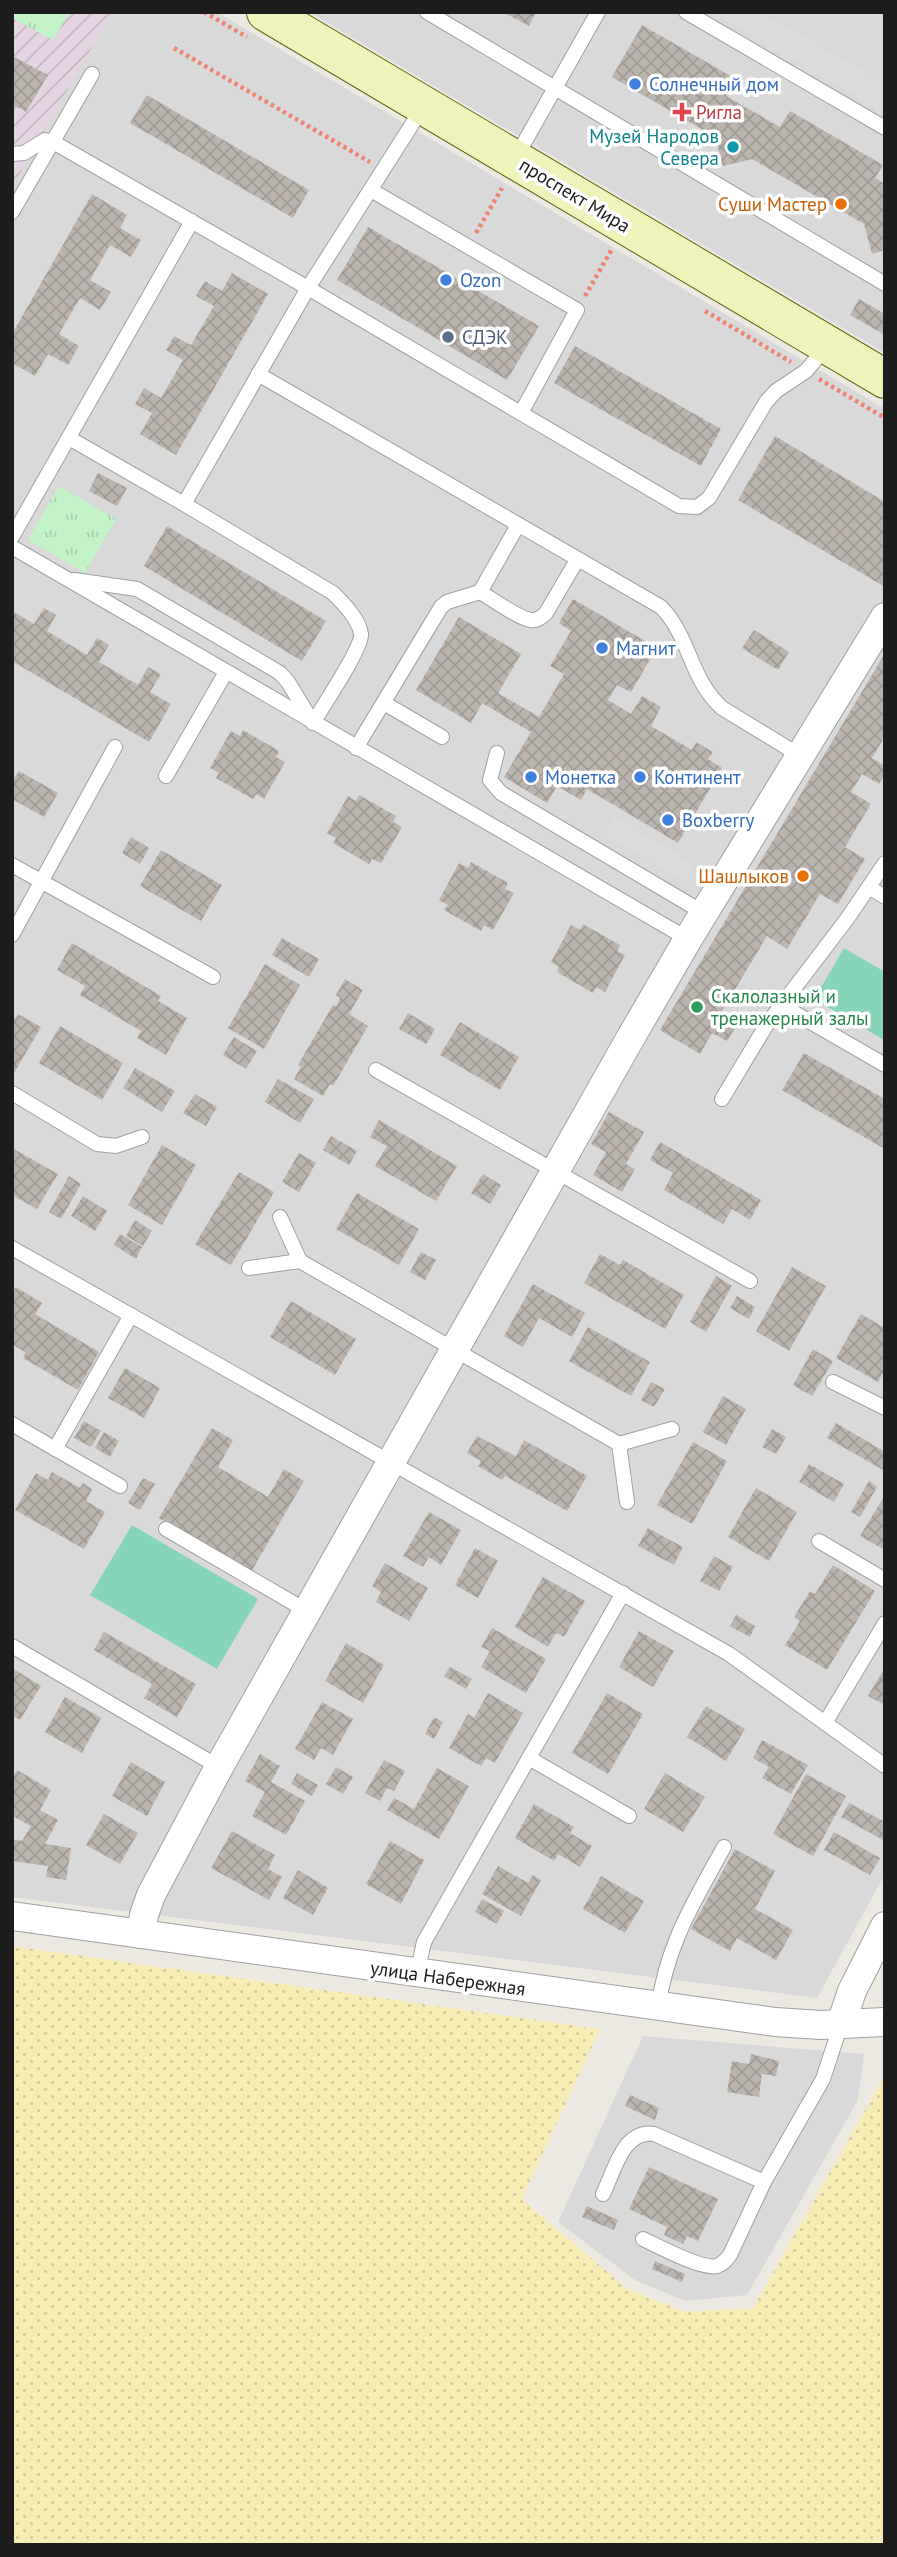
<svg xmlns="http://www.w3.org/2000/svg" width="897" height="2557" viewBox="0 0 897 2557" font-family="'PT Sans',sans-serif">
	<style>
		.residential { fill: #dad9d9 }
		.industrial { fill: url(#industrial-furrows) }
		.sand { fill: url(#sand-dots) }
		.park { fill: url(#park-tufts) }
		.pitch { fill: #87d5b8 }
		.parking { fill: #dcdcdc }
		.building { fill: url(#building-cross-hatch) }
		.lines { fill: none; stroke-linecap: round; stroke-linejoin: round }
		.service-casing { stroke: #a0a0a0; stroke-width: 16 }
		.minor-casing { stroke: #a0a0a0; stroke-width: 30 }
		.secondary-casing { stroke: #5c670e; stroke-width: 40 }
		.path { stroke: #ec8373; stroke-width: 4.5; stroke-dasharray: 3.5 3.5; stroke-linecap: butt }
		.service { stroke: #fff; stroke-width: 14 }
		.minor { stroke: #fff; stroke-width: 28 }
		.secondary { stroke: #eff3ba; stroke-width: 38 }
		.shop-dot { fill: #3f7fe0; stroke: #fff; stroke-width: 2.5 }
		.health-dot { fill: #e0444e; stroke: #fff; stroke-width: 2.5 }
		.culture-dot { fill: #0f9aa8; stroke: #fff; stroke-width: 2.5 }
		.food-dot { fill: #e8710a; stroke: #fff; stroke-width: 2.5 }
		.service-dot { fill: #5c6f8a; stroke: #fff; stroke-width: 2.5 }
		.leisure-dot { fill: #2e9e5b; stroke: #fff; stroke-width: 2.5 }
		.labels { text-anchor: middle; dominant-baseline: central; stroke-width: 7; stroke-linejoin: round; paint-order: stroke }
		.shop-label { font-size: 19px; fill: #366cbe; stroke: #fff; text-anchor: start }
		.health-label { font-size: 19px; fill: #be3a42; stroke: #fff; text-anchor: start }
		.culture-label { font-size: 19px; fill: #0d838f; stroke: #fff; text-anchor: end }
		.street-label { font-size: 19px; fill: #1c1c1c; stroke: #fff }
		.food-label { font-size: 19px; fill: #c56008; stroke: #fff; text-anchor: end }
		.service-label { font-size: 19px; fill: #4e5e75; stroke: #fff; text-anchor: start }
		.leisure-label { font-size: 19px; fill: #27864d; stroke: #fff; text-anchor: start }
	</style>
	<defs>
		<pattern id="industrial-furrows" width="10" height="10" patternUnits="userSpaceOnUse" patternTransform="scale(1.75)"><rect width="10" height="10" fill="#e5d5e2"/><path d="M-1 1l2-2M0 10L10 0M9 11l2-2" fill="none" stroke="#c4b6c1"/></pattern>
		<pattern id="sand-dots" width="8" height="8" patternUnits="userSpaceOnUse" patternTransform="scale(1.75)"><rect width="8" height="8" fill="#f8ecb5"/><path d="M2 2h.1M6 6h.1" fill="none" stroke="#d4ca9b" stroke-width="1.8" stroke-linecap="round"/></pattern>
		<pattern id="park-tufts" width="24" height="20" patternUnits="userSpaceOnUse" patternTransform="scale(1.75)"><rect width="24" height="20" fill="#c2f4c7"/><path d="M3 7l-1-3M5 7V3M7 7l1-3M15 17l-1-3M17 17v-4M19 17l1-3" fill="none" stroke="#a6d1aa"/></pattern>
		<pattern id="building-cross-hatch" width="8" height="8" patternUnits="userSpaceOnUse" patternTransform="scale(1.75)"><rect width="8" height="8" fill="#bcb5af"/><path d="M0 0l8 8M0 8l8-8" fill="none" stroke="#a19b96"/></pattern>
	</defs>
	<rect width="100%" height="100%" fill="#ece9e2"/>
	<g class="residential">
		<path d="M12,12H217L885,409V1874L817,1998L12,1897Z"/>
		<path d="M309,12H885V353Z"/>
		<path d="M643,2036L864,2054L858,2100L747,2295L685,2301L635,2280L558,2222Z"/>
	</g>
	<path class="industrial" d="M12,12H112L12,187Z"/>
	<path class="sand" d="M12,1946L600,2029L522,2199L626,2288L685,2312L753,2308L885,2075V2545H12Z"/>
	<g class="park">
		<path d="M12,12H69L53,40L12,18Z"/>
		<path d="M59,486L116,519L85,573L28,540Z"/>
	</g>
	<g class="pitch">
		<path d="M844,948L885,972L884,1040L814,999Z"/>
		<path d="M132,1525L258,1599L217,1669L90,1595Z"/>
	</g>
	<g class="parking">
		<path d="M711,12H761L885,84V113Z"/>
		<path d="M614,817L696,865L686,882L604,834Z"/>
	</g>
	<g class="building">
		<path d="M503,12H536L529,26Z"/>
		<path d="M642,25L736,79L726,96L780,127L790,111L883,165L875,178L885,184V250L872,254L864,224L752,159L723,166L715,137L612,77Z"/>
		<path d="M12,56L48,75L26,112L12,104Z"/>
		<path d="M147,95L309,190L293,218L130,123Z"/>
		<path d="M92,194L127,215L120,228L141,240L131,257L110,245L90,280L111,292L100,310L80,298L59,334L79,346L68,365L48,354L35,376L12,363V334Z"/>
		<path d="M368,227L539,326L507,380L337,280Z"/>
		<path d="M232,273L268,294L176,455L140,434L152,413L135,404L144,388L161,398L183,360L166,350L174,336L191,345L214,306L196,296L205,281L222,291Z"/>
		<path d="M859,299L885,314V335L850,315Z"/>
		<path d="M575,346L721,429L701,466L554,383Z"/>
		<path d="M775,436L885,502V587L738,500Z"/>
		<path d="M98,473L127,488L117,506L89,491Z"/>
		<path d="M167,526L326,621L302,661L144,566Z"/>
		<path d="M573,599L657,648L631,692L617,685L608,700L631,714L642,696L661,707L651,726L692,750L696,742L713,752L708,759L722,768L678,843L587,789L581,800L557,786L547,803L504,777L531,732L482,703L471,723L416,690L459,617L521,654L498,693L539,717L564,674L550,666L571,631L559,623Z"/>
		<path d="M44,608L56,615L47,631L87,655L97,638L109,645L99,662L138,685L148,667L161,674L150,692L171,704L149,742L12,661V611L34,624Z"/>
		<path d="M754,630L789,652L778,670L742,648Z"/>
		<path d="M885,653V736L872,758L885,766V775L879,784L862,774L851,792L871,804L845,847L865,859L838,904L820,894L787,949L767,936L718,1018L735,1028L727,1041L712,1033L700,1054L660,1030Z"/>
		<path d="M243,730L279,751L276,757L285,762L264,799L256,794L253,799L216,778L219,773L210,768L231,731L240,736Z"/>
		<path d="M19,771L58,793L44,817L12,799V782Z"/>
		<path d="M359,795L396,816L393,822L402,827L381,863L372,859L369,864L333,843L336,838L327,833L348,796L356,801Z"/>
		<path d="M131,837L149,848L140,864L122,853Z"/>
		<path d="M161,850L222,885L201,921L140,886Z"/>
		<path d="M471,862L508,883L505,889L514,893L493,930L484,925L481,931L444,910L448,905L439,900L459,863L468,868Z"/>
		<path d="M583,924L620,945L617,951L625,955L605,992L596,987L593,993L557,972L559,967L551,962L571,925L580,930Z"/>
		<path d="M282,938L319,959L309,977L272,955Z"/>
		<path d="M72,943L161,996L158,1001L187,1018L166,1055L137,1038L141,1031L80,995L85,986L57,970Z"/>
		<path d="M265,964L300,985L264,1049L228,1028Z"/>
		<path d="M345,979L363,990L349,1014L368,1026L333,1086L330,1084L323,1096L294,1079L301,1067L298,1065L333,1005L336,1007L340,998L336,995Z"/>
		<path d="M408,1013L435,1029L426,1044L399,1029Z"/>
		<path d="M18,1014L41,1027L14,1073L12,1072V1024Z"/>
		<path d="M460,1022L519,1057L500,1090L440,1055Z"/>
		<path d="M60,1026L123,1063L102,1100L39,1063Z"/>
		<path d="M234,1037L257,1051L246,1069L223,1055Z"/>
		<path d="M804,1053L885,1099V1149L782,1090Z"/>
		<path d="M135,1068L175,1091L162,1112L123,1088Z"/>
		<path d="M278,1079L314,1099L300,1123L265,1102Z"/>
		<path d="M195,1094L217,1107L206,1126L183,1113Z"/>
		<path d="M609,1112L644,1132L626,1164L635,1169L622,1192L593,1175L606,1152L591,1144Z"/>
		<path d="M379,1120L457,1166L436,1201L375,1166L387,1146L370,1137Z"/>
		<path d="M331,1136L357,1151L349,1165L323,1150Z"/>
		<path d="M660,1142L761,1200L750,1220L732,1209L723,1224L664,1190L673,1173L650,1160Z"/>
		<path d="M162,1145L196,1165L162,1225L128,1205Z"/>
		<path d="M12,1148L58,1174L37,1209L12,1195Z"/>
		<path d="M299,1153L316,1163L299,1192L282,1182Z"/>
		<path d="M239,1172L274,1192L231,1265L195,1244Z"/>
		<path d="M483,1174L501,1185L490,1204L471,1193Z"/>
		<path d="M69,1176L81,1184L61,1219L49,1212Z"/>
		<path d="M357,1193L419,1229L399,1265L336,1229Z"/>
		<path d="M83,1196L107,1211L95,1231L71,1216Z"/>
		<path d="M135,1220L152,1231L143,1246L126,1236Z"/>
		<path d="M120,1234L142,1247L136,1259L114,1245Z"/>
		<path d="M421,1252L436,1260L425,1280L410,1272Z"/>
		<path d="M600,1254L620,1265L623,1260L684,1295L665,1329L584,1283Z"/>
		<path d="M792,1267L826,1286L789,1351L756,1331Z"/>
		<path d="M716,1276L732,1286L706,1332L690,1322Z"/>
		<path d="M533,1284L585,1313L572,1337L539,1318L523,1347L504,1336Z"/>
		<path d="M16,1287L42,1303L35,1314L99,1352L78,1390L23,1358L26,1353L12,1344V1293Z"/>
		<path d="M737,1296L755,1307L749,1319L730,1308Z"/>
		<path d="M291,1301L356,1339L335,1375L270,1337Z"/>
		<path d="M861,1314L885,1328V1369L878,1382L836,1358Z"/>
		<path d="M588,1327L650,1362L631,1396L569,1361Z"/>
		<path d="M813,1349L833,1361L812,1396L793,1385Z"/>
		<path d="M125,1368L160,1388L144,1418L108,1398Z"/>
		<path d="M651,1382L665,1389L654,1407L641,1400Z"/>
		<path d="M723,1396L746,1409L726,1445L703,1432Z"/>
		<path d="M84,1421L101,1431L91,1447L74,1438Z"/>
		<path d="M836,1423L885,1452V1471L827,1438Z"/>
		<path d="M212,1428L233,1440L218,1467L268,1497L284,1469L304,1481L251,1572L159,1518Z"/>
		<path d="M772,1429L786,1437L776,1454L762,1447Z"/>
		<path d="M104,1432L119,1441L110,1457L95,1448Z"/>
		<path d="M477,1436L516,1456L524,1440L587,1476L567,1511L505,1476L502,1480L478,1466L481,1461L467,1453Z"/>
		<path d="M693,1442L727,1461L692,1524L657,1505Z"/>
		<path d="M809,1464L844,1484L834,1502L799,1482Z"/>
		<path d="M52,1472L80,1488L83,1483L92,1489L86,1501L105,1512L84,1549L15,1510L36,1473L48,1480Z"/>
		<path d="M143,1478L155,1484L140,1510L128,1503Z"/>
		<path d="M869,1481L877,1487L860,1517L851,1512Z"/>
		<path d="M756,1488L797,1512L769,1561L728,1537Z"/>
		<path d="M885,1495V1550L860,1536Z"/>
		<path d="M429,1512L461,1530L441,1565L429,1557L423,1567L403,1556Z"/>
		<path d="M648,1528L683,1547L674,1565L638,1546Z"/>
		<path d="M475,1548L498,1561L478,1598L455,1585Z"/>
		<path d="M714,1556L733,1567L719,1591L700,1581Z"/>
		<path d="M385,1563L428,1588L409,1621L376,1602L381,1592L372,1586Z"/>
		<path d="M833,1565L875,1591L827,1670L785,1645L800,1621L794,1617L810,1591L815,1594Z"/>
		<path d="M543,1577L585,1601L564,1637L556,1633L548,1647L515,1627Z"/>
		<path d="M736,1615L755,1626L750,1637L730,1626Z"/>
		<path d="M492,1628L546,1659L526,1693L481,1667L490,1651L481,1647Z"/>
		<path d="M639,1631L674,1651L653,1687L619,1667Z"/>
		<path d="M104,1632L196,1684L177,1717L144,1698L152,1684L94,1650Z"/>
		<path d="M346,1643L384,1665L363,1703L325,1681Z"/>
		<path d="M450,1667L472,1679L466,1689L444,1676Z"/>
		<path d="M885,1667V1705L868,1696Z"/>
		<path d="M12,1668L41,1686L20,1720L12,1715Z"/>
		<path d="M488,1693L523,1713L495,1763L486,1758L481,1766L449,1748L468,1714L474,1718Z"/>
		<path d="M607,1693L643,1714L608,1774L572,1753Z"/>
		<path d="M65,1697L101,1718L82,1753L45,1732Z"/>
		<path d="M322,1702L353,1719L333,1755L321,1748L314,1760L295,1749Z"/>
		<path d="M706,1706L745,1729L726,1761L687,1737Z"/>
		<path d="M434,1717L443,1722L434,1739L425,1734Z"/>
		<path d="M762,1740L808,1765L791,1794L762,1778L769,1767L753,1758Z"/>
		<path d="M260,1754L280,1766L271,1782L305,1801L286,1835L252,1816L265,1792L245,1781Z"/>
		<path d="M384,1760L405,1771L394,1791L387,1788L380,1801L365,1793Z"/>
		<path d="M131,1762L165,1782L147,1816L112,1796Z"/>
		<path d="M336,1767L353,1777L343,1794L326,1784Z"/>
		<path d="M437,1768L469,1786L439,1839L387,1810L394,1798L414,1809Z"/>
		<path d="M17,1770L51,1790L40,1810L58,1820L45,1844L71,1848L66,1880L46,1877L48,1866L12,1861V1839L22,1841L31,1826L12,1816V1779Z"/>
		<path d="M297,1773L318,1785L312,1796L291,1784Z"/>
		<path d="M665,1773L705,1797L683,1832L644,1809Z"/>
		<path d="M806,1774L846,1796L813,1856L773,1834Z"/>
		<path d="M849,1803L885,1822V1841L841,1817Z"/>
		<path d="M534,1804L574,1827L570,1833L592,1846L580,1867L558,1854L554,1861L515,1838Z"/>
		<path d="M104,1814L138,1833L120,1864L86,1845Z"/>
		<path d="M232,1831L275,1855L268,1869L282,1877L269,1900L211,1868Z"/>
		<path d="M834,1832L880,1858L870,1875L824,1850Z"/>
		<path d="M390,1841L424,1860L401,1904L366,1884Z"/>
		<path d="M735,1849L775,1871L755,1909L793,1930L776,1960L737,1938L730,1951L691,1929Z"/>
		<path d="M498,1866L528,1883L533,1875L541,1880L521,1916L482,1894Z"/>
		<path d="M298,1870L328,1888L313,1915L283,1898Z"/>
		<path d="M601,1876L644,1901L625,1933L583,1909Z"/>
		<path d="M482,1899L504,1911L497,1924L475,1912Z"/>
		<path d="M751,2054L779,2061L776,2076L762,2074L759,2097L727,2092L732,2061L749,2064Z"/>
		<path d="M630,2095L659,2108L655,2120L625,2106Z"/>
		<path d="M649,2167L718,2199L698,2241L687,2236L683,2244L664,2235L667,2227L629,2209Z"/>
		<path d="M587,2206L618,2220L614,2230L582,2217Z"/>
		<path d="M655,2261L685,2274L682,2282L652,2269Z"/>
	</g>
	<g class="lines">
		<defs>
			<g id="service">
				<path d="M427,12L885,284"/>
				<path d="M686,12L885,128"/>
				<path d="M12,154L24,153L45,140L53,142L308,288L679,506L697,507L709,498L766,402L776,391L806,371L827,346"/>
				<path d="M516,157L598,12"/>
				<path d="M371,190L577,310L521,413"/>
				<path d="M12,212L92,74"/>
				<path d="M258,374L661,607C691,638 689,678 722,708L799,755"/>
				<path d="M69,438L184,504L308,288L423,107"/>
				<path d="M12,537L192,221"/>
				<path d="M12,547L688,939"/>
				<path d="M74,580L137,589L280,673L288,682L313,723C322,707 362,649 361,634C359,619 343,603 333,593L184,504"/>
				<path d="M480,592C492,599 518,618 531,620C537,621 542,617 546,613L577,560"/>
				<path d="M384,703L442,737"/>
				<path d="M356,748L441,607L447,602L480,592L518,525"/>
				<path d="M497,753L490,780L501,793L704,913"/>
				<path d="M166,776L226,672"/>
				<path d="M12,865L213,977"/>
				<path d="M870,888L885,897"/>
				<path d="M12,935L115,747"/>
				<path d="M781,1005L885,1065"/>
				<path d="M376,1070L750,1281"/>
				<path d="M12,1093L97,1144L116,1146L142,1137"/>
				<path d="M722,1099L767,1024L847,919L885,863"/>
				<path d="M280,1217L300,1261"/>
				<path d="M12,1248L729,1654L885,1766"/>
				<path d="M249,1268L300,1261L619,1444L627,1502"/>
				<path d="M833,1382L885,1408"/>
				<path d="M12,1424L120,1486"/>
				<path d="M619,1444L672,1429"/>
				<path d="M55,1449L131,1315"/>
				<path d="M166,1529L307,1611"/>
				<path d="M819,1541L885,1580"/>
				<path d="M12,1646L219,1767"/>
				<path d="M825,1723L885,1623"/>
				<path d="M529,1758L629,1816"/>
				<path d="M417,1974L424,1942L623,1593"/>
				<path d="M658,2008C667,1944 694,1902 724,1847"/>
				<path d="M603,2194C614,2172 623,2129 654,2134L764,2182"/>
				<path d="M643,2239C658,2246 702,2270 717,2266C723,2264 726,2260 730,2255L764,2182L823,2079L841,2024"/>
			</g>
			<g id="minor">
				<path d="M12,1916L775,2022L821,2025L885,2022"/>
				<path d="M141,1934L144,1915L151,1895L219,1767L627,1044L688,939L885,617"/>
				<path d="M841,2024L852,1991L885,1926"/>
			</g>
			<path id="secondary" d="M266,12L885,379"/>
		</defs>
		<use href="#service" class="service-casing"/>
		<use href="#minor" class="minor-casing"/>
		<use href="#secondary" class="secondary-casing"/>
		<g class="path">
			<path d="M204,12L247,37"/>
			<path d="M174,48L370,162"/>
			<path d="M476,233L502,188"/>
			<path d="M585,296L612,249"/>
			<path d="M705,311L791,362"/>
			<path d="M819,379L885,418"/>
		</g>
		<use href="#service" class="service"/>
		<use href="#minor" class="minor"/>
		<use href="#secondary" class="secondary"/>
	</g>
	<g class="shop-dot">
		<circle cx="635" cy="84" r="7"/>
		<circle cx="446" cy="280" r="7"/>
		<circle cx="602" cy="648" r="7"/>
		<circle cx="531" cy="777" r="7"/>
		<circle cx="640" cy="777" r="7"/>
		<circle cx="668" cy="820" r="7"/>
	</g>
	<path class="health-dot" d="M678.5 101.5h7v7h7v7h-7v7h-7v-7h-7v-7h7z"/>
	<circle class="culture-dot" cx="733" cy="147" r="7"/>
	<g class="food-dot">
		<circle cx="841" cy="204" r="7"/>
		<circle cx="803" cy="876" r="7"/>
	</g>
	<circle class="service-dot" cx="448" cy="337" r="7"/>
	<circle class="leisure-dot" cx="697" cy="1007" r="7"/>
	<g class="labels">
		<g class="shop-label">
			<text x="649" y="84">Солнечный дом</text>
			<text x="460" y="280">Ozon</text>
			<text x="616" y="648">Магнит</text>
			<text x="545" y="777">Монетка</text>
			<text x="654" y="777">Континент</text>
			<text x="682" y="820">Boxberry</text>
		</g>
		<g class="health-label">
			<text x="696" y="112">Ригла</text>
		</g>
		<g class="culture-label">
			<text x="719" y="136">Музей Народов<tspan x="719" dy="22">Севера</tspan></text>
		</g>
		<g class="street-label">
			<text transform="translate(575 195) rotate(31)">проспект Мира</text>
			<text transform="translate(448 1978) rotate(8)">улица Набережная</text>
		</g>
		<g class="food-label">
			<text x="827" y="204">Суши Мастер</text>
			<text x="789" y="876">Шашлыков</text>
		</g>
		<g class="service-label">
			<text x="462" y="337">СДЭК</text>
		</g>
		<g class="leisure-label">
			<text x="711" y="996">Скалолазный и<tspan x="711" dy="22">тренажерный залы</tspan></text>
		</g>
	</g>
	<rect width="897" height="2557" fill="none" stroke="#1c1c1c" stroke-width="28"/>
</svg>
